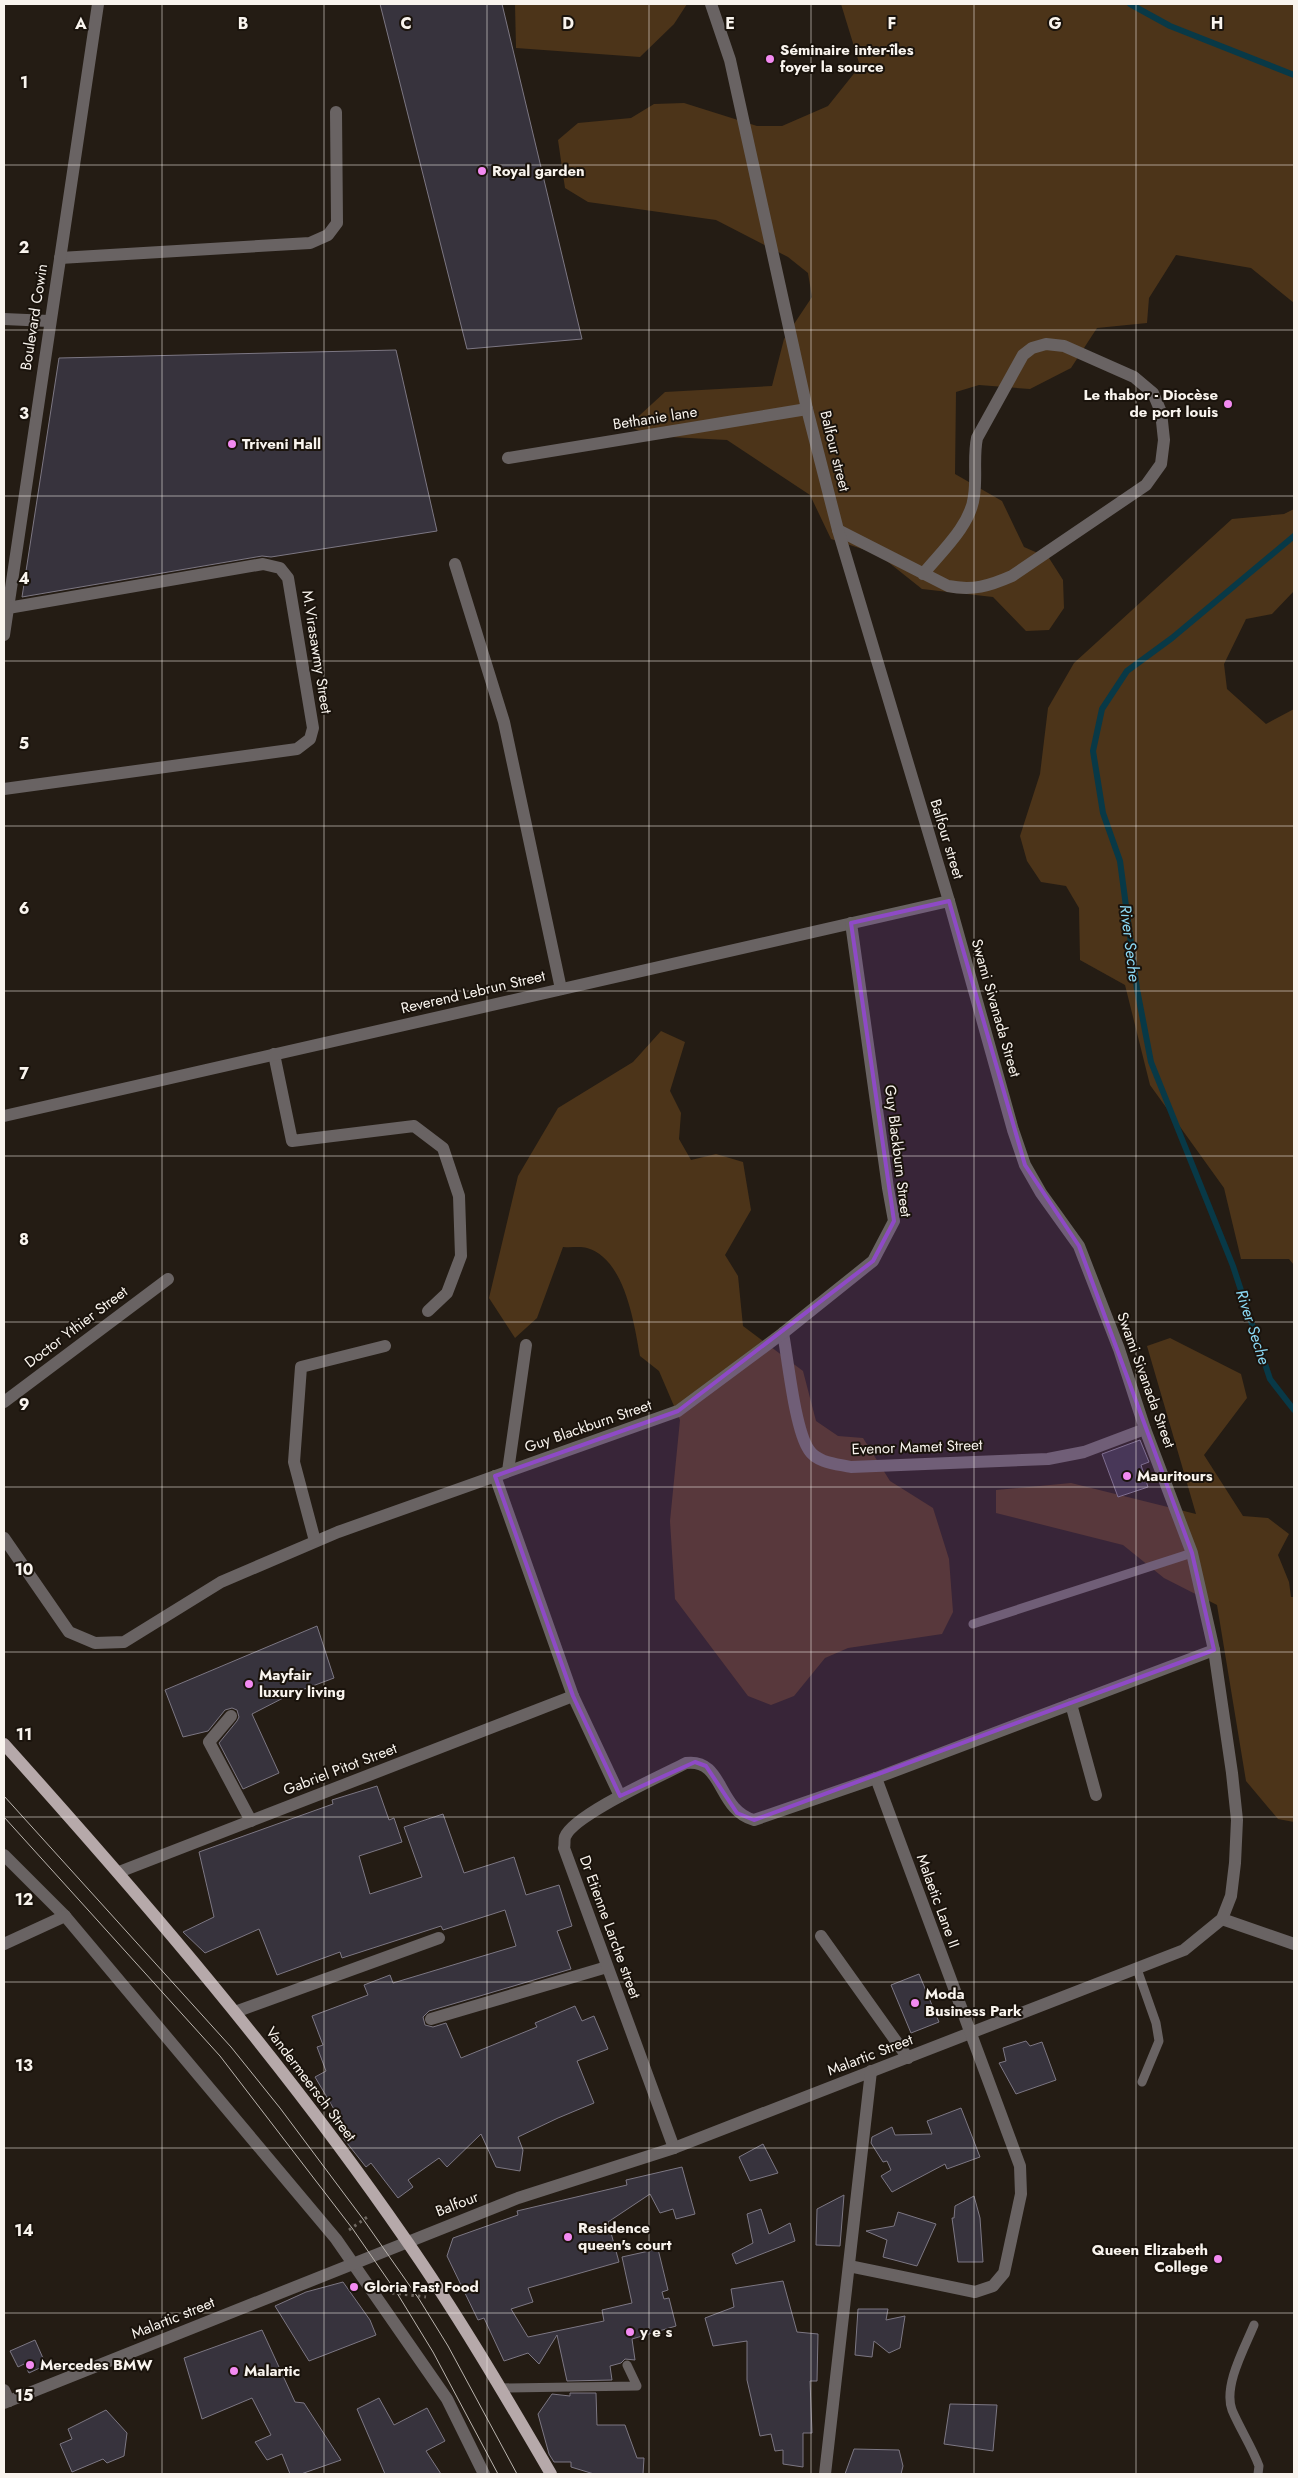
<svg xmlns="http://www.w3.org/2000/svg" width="1298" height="2478" viewBox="0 0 1298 2478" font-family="Jost,sans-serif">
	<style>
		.green { fill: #4c3419 }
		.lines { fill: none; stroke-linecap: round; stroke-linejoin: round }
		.stream { stroke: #083947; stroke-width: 6 }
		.building { fill: #37333d; stroke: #7c7783 }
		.path { stroke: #6e6760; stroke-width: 3; stroke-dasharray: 2.5 4; stroke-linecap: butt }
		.service { stroke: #696363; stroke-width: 9 }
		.minor { stroke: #696363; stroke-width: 12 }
		.tertiary { stroke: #696363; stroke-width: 12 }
		.primary { stroke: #b6a9aa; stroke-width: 12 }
		.tram { stroke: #bab4ae; stroke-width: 1 }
		.marked { fill: #8e4ac6; fill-opacity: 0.2; stroke: #8e4ac6; stroke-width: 4; stroke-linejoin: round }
		.grid { fill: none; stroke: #f9f4ee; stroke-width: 1; stroke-opacity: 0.55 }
		.poi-dot { fill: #f38af1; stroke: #1a130c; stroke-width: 2 }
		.labels { text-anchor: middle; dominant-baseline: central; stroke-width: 4; stroke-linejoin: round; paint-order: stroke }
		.poi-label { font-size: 15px; font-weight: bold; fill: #f9f4ee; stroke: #1a130c; text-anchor: start }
		.street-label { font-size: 15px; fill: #f9f4ee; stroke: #1a130c }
		.water-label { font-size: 16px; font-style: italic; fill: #8bd8f4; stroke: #1a130c }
		.grid-label { font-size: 16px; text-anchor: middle; font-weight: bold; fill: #f9f4ee; stroke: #1a130c; stroke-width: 4; stroke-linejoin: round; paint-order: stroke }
	</style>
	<rect width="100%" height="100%" fill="#241c14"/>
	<g class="green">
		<path d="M515,4H687L674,24L640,57L516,48Z"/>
		<path d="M841,4H1294V303L1251,268L1176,255L1149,298L1147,323L1097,328L1071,368L1030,389L979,385L956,392L955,474L1002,501L1024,547L1049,558L1063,580L1064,608L1049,630L1026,631L993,597L922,589L878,554L831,539L810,495L727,440L651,436L628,426L665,392L772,386L784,339L812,297L808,273L788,257L716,220L588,202L565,188L558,140L578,123L631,118L654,104L684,103L757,126H782L828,106L860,66Z"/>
		<path d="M1294,509V591L1272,614L1246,619L1224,664L1227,689L1266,724L1294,709V1265L1289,1259H1241L1224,1188L1150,1085L1125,985L1080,960L1079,908L1066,886L1041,882L1027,861L1020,836L1040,774L1048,708L1074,663L1232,519L1284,514Z"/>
		<path d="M661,1031L685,1042L670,1091L681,1113L679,1139L691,1160L716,1154L743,1162L751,1210L725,1255L738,1276L743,1326L803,1371L816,1421L838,1436L863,1438L890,1481L933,1508L949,1559L953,1612L942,1634L848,1648L825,1658L794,1696L771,1705L748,1696L675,1599L670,1521L680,1420L659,1371L640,1356C634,1323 625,1259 587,1248C580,1246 571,1248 563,1247L537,1318L515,1338L489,1298L518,1176L558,1108L633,1062Z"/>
		<path d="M1170,1338L1241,1374L1247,1398L1204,1455L1243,1516L1268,1518L1289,1534L1278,1555L1289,1582L1291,1597H1294V1822L1278,1819L1246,1781L1217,1605L1164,1578L1123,1545L996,1513V1490L1071,1483L1196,1514L1147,1346Z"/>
	</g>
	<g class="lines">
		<g class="stream">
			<path d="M1130,4L1170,26L1294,75"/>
			<path d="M1294,536L1172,638L1127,671L1102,709L1093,751L1103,813L1120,861L1137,989L1151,1062L1233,1266L1270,1379L1294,1410"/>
		</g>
	</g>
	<g class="building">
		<path d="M380,4H502L582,339L467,349Z"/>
		<path d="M396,350L437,531L271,557L262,556L22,597L59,358Z"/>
		<path d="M1140,1440L1149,1462L1141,1465L1148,1487L1118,1497L1102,1454Z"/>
		<path d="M317,1626L334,1678L291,1694L252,1714L279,1773L243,1789L219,1743L237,1721L239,1717L237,1710L232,1708L225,1710L208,1731L183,1737L165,1690Z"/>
		<path d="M377,1786L389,1820L394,1818L402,1842L359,1856L370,1894L422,1877L404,1827L443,1814L464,1873L514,1857L526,1895L559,1885L572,1926L557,1931L571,1969L429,2011L423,2017L425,2025L433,2027L446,2023L461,2058L537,2027L535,2023L575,2006L582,2021L594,2016L608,2049L577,2061L594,2103L558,2118L518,2137L523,2150L520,2171L496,2167L481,2134L447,2167L439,2158L408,2180L413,2187L398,2198L371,2163L366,2167L343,2138L348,2133L315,2077L326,2071L317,2047L323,2045L312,2016L368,1995L364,1985L390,1975L393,1983L516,1946L505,1910L443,1930L441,1926L342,1958L340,1952L277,1975L259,1929L205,1953L183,1932L214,1917L199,1852L333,1804L332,1800Z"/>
		<path d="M919,1974L939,2022L911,2033L891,1985Z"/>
		<path d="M1026,2041L1030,2046L1042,2042L1056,2080L1016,2094L999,2063L1006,2061L1003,2048Z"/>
		<path d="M961,2108L980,2157L947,2169L945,2164L892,2192L881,2176L891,2170L887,2161L883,2162L871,2143L872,2137L892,2127L895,2135L932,2134L927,2121Z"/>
		<path d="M763,2144L778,2173L750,2181L739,2157Z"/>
		<path d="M682,2167L695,2214L676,2219L673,2209L660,2213L650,2194L608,2222L619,2262L528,2288L533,2302L511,2309L528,2337L604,2321L602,2310L632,2303L622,2257L658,2249L668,2290L662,2292L664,2299L669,2298L676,2326L632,2339L635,2360L625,2359L621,2363L610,2366L612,2380L567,2381L557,2335L539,2364L528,2353L504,2361L484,2318L478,2320L447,2256L453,2238L518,2215L517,2211L627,2185L626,2180Z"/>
		<path d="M844,2195L840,2246L816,2245L817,2209Z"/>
		<path d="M974,2196L980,2218L983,2262H958L952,2218H954L955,2206Z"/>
		<path d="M761,2209L769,2234L790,2223L795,2241L736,2264L732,2254L753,2243L747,2214Z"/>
		<path d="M898,2212L936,2224L917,2266L883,2257L887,2240L866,2231L894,2226Z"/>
		<path d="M783,2281L797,2332L818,2334L817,2381H810L812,2433H803V2467L783,2464V2450L775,2451L771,2434L760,2436L747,2380V2341L713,2346L705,2318L734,2307L731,2289Z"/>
		<path d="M343,2282L370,2320L376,2335L309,2361L275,2306L306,2292Z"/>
		<path d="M858,2309H888L886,2320L905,2316L900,2348L889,2353L874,2341L872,2357L855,2355Z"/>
		<path d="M262,2330L295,2402L304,2403L341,2460L301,2474H290L282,2454L267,2460L255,2442L271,2435L252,2398L202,2419L184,2358Z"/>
		<path d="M35,2340L46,2365L29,2373L24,2364L18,2367L10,2351Z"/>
		<path d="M570,2393H596L597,2425H625L637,2458H644L643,2474H594L571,2467V2462H554L549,2454L538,2414L552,2394L570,2396Z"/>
		<path d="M379,2398L394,2425L427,2408L445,2441L426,2451L441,2474H385L357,2409Z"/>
		<path d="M950,2404L997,2405L993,2451L944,2444Z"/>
		<path d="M106,2410L127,2433L124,2456L107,2463L103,2459L72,2472L60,2444L72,2439L68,2429Z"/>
		<path d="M854,2449L899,2450L903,2466L901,2474H845Z"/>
	</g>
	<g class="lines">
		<g class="path">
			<path d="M349,2230L370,2215"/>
			<path d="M392,2293L426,2297"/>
		</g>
		<g class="service">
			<path d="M973,1624L1192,1553"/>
			<path d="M1137,1969L1156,2023L1159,2041L1142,2082"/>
			<path d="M1254,2325C1245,2347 1223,2386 1232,2410C1240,2429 1252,2447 1259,2466L1258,2474"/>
			<path d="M500,2388L637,2386L627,2365"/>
		</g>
		<g class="minor">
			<path d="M60,258L310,243L328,235L337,223L336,112"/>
			<path d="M4,319L49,321"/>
			<path d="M508,458L807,409"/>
			<path d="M838,530L948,586C973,591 989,586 1012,576L1146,485L1161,464L1164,440L1161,412L1153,393L1134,377L1064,346L1046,344L1032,348L1023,355L977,438C973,457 977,477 974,496C971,525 941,552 923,574"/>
			<path d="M455,564L504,722L561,989"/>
			<path d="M4,635L98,4"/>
			<path d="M4,789L297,749L310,739L313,728L288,578L280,568L263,564L8,608"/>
			<path d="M274,1054L292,1141L414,1126L443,1148L459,1196L461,1256L447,1293L428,1311"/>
			<path d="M4,1116L949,901"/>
			<path d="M783,1333C788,1360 795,1430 809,1450C817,1463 838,1464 851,1467L1048,1459L1084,1452L1145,1429"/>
			<path d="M4,1402L168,1279"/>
			<path d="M508,1471L526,1345"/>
			<path d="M495,1476L573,1696L620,1796"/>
			<path d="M4,1538L69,1632L95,1643L124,1642L221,1582L338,1532L678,1411L783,1333L873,1261L894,1221L888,1188L851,923"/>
			<path d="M315,1541L294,1462L301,1367L385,1346"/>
			<path d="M1071,1704L1096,1795"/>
			<path d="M231,1716L209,1742L251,1821"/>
			<path d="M4,1855L65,1916L336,2239L447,2399L484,2474"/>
			<path d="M119,1872L573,1696"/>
			<path d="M1222,1919L1294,1944"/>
			<path d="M821,1936L908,2058"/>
			<path d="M4,1944L65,1916"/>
			<path d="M235,2012L439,1938"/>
			<path d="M431,2019L607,1967"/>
			<path d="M674,2148L564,1848C565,1845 564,1840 565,1837C573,1815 663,1775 686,1763C724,1758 717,1810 754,1820L876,1778L1214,1650"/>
			<path d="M408,2242L518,2198L674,2148L1184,1950L1222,1919L1231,1896L1235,1863L1237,1820L1232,1773L1214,1650L1192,1553L1145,1429L1119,1349L1079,1246L1041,1193L1025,1165L1013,1130L949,901L838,530L807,409L730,60L711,4"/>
			<path d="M849,2266L975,2292L993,2286L1004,2273L1021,2194L1020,2166L876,1778"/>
			<path d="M4,2390L9,2401"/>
			<path d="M825,2474L871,2071"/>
		</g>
		<path class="tertiary" d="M4,2403L408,2242"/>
		<path class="primary" d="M4,1744C146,1902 285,2064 406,2240C458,2315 505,2395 551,2474"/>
		<g class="tram">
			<path d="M4,1796L231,2047L280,2108L363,2219L419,2299L448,2346L517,2474"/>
			<path d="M4,1817L220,2056L352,2228L397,2293L433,2352L498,2474"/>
		</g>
	</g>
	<path class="marked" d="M949,901L1025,1165L1079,1246L1192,1553L1214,1650L754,1820L737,1813L706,1766L695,1762L620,1796L573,1696L495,1476L678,1411L873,1261L894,1221L851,923Z"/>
	<path class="grid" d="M162,4V2474M324,4V2474M487,4V2474M649,4V2474M811,4V2474M974,4V2474M1136,4V2474M4,165H1294M4,330H1294M4,496H1294M4,661H1294M4,826H1294M4,991H1294M4,1156H1294M4,1322H1294M4,1487H1294M4,1652H1294M4,1817H1294M4,1982H1294M4,2148H1294M4,2313H1294"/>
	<g class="poi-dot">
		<circle cx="770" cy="59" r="5"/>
		<circle cx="482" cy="171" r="5"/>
		<circle cx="1228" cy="404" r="5"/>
		<circle cx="232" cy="444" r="5"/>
		<circle cx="1127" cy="1476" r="5"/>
		<circle cx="249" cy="1684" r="5"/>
		<circle cx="915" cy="2003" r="5"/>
		<circle cx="568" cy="2237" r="5"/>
		<circle cx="1218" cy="2259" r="5"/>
		<circle cx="354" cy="2287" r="5"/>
		<circle cx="630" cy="2332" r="5"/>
		<circle cx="30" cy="2365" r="5"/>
		<circle cx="234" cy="2371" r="5"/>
	</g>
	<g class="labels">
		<g class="poi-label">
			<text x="780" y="50">Séminaire inter-îles<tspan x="780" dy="17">foyer la source</tspan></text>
			<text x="492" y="171">Royal garden</text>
			<text x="1218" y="395" text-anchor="end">Le thabor - Diocèse<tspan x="1218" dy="17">de port louis</tspan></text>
			<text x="242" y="444">Triveni Hall</text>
			<text x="1137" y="1476">Mauritours</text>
			<text x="259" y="1675">Mayfair<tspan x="259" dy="17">luxury living</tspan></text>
			<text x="925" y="1994">Moda<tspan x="925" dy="17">Business Park</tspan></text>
			<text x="578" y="2228">Residence<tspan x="578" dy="17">queen's court</tspan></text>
			<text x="1208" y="2250" text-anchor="end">Queen Elizabeth<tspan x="1208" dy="17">College</tspan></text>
			<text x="364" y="2287">Gloria Fast Food</text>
			<text x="640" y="2332">y e s</text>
			<text x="40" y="2365">Mercedes BMW</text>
			<text x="244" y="2371">Malartic</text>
		</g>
		<g class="street-label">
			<text transform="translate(34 317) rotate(-81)">Boulevard Cowin</text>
			<text transform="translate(655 418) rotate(-9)">Bethanie lane</text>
			<text transform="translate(835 451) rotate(76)">Balfour street</text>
			<text transform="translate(317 652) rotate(81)">M.Virasawmy Street</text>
			<text transform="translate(947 839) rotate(73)">Balfour street</text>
			<text transform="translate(473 992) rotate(-13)">Reverend Lebrun Street</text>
			<text transform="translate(996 1008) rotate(74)">Swami Sivanada Street</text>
			<text transform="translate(898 1151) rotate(83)">Guy Blackburn Street</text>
			<text transform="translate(76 1327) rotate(-37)">Doctor Ythier Street</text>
			<text transform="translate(1146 1380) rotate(70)">Swami Sivanada Street</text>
			<text transform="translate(588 1426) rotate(-19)">Guy Blackburn Street</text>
			<text transform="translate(917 1447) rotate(-2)">Evenor Mamet Street</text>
			<text transform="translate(340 1769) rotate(-21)">Gabriel Pitot Street</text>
			<text transform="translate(938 1901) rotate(70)">Malaetic Lane II</text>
			<text transform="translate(610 1927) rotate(70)">Dr Etienne Larche street</text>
			<text transform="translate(870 2055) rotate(-21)">Malartic Street</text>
			<text transform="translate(311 2084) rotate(53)">Vandermeersch Street</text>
			<text transform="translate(457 2204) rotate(-21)">Balfour</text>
			<text transform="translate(173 2318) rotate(-22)">Malartic street</text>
		</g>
		<g class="water-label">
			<text transform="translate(1130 943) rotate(83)">River Seche</text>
			<text transform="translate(1253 1327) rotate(72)">River Seche</text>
		</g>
	</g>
	<g class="grid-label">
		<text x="81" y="29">A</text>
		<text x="243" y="29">B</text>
		<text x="406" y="29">C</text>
		<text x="568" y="29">D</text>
		<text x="730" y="29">E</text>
		<text x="892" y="29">F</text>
		<text x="1055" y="29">G</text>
		<text x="1217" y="29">H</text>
		<text x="24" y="88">1</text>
		<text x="24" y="253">2</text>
		<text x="24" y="419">3</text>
		<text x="24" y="584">4</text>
		<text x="24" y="749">5</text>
		<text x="24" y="914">6</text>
		<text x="24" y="1079">7</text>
		<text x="24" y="1245">8</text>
		<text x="24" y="1410">9</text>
		<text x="24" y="1575">10</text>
		<text x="24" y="1740">11</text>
		<text x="24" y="1905">12</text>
		<text x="24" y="2071">13</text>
		<text x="24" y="2236">14</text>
		<text x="24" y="2401">15</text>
	</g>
	<rect width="1298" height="2478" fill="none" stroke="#f9f4ee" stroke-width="10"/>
</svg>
